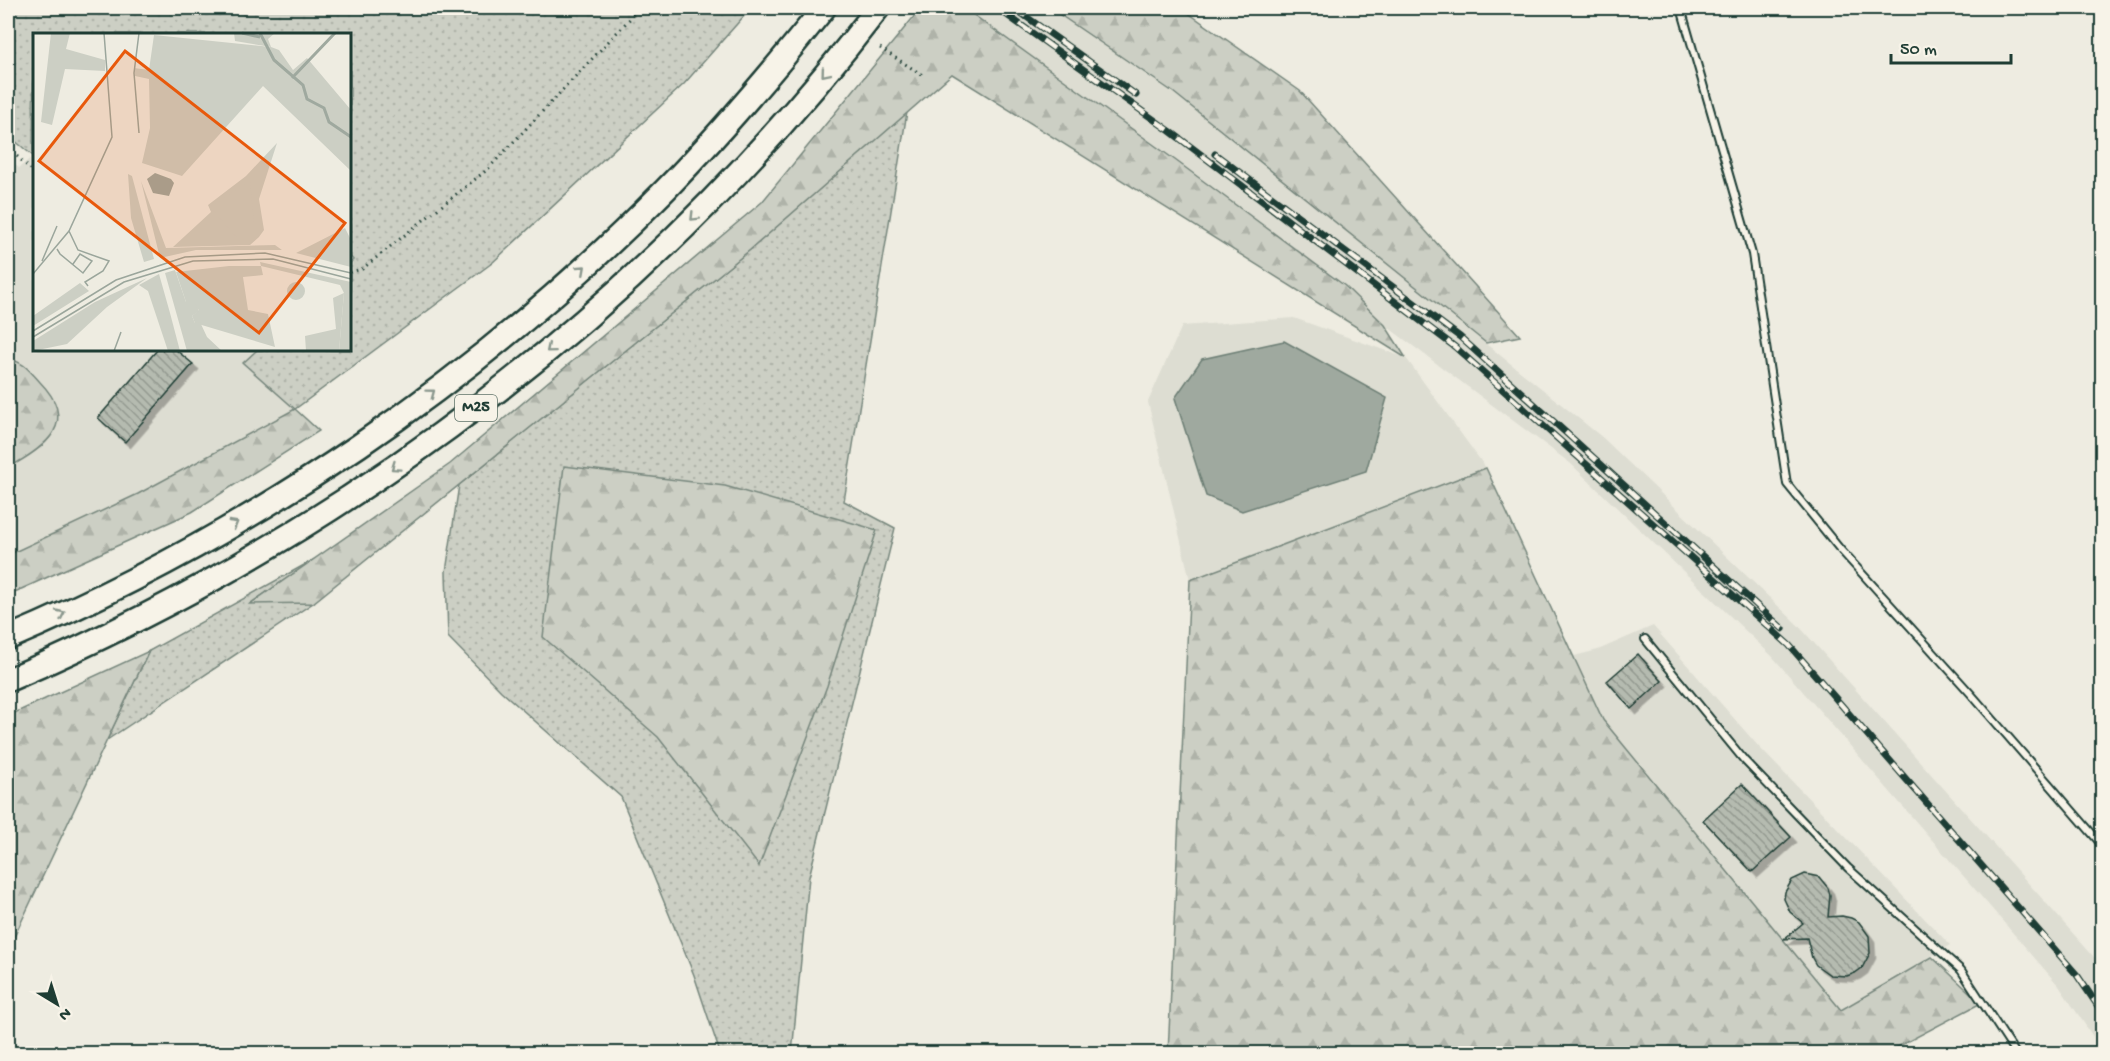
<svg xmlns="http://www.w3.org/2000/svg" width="2110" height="1061" viewBox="0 0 2110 1061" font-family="'Gochi Hand',sans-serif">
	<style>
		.built { fill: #ddddd2 }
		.grass { fill: url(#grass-dots); stroke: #76867c; stroke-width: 1.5 }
		.forest { fill: url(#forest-firs); stroke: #76867c; stroke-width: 1.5 }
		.water { fill: #9fa99f; stroke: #6c7e74; stroke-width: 1.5 }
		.building { fill: url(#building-back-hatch); stroke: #1f3d34; stroke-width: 1.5; filter: url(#shadow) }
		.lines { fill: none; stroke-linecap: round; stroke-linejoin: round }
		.lane-casing { stroke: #1f3d34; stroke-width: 10 }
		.highway-casing { stroke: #1f3d34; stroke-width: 27 }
		.path { stroke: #1f3d34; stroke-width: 3; stroke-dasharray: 1.5 4.5; stroke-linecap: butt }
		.lane { stroke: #f7f3e8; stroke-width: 6 }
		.highway { stroke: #f7f3e8; stroke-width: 22 }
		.rail-casing { stroke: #1f3d34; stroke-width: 7 }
		.rail { stroke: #f7f3e8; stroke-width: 4.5; stroke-dasharray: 14; stroke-linecap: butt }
		.oneway { stroke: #8b988e }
		.labels { text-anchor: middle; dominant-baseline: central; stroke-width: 4.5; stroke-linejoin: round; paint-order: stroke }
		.shield { fill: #f7f3e8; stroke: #60746a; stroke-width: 1.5 }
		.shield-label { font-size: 16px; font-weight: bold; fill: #1f3d34 }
		.inset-river { fill: none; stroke: #9fa99f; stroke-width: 3 }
		.inset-road { fill: none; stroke: #9ba69c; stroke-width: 1.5 }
		.view { fill: #e8590c; fill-opacity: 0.15; stroke: #e8590c; stroke-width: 3 }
		.inset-edge { fill: none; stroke: #1f3d34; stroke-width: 3 }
	</style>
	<defs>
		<pattern id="grass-dots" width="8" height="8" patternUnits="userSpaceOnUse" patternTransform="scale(1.5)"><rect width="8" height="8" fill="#cccfc4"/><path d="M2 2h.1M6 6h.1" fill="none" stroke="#afb3a9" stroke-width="1.8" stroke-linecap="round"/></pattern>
		<pattern id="forest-firs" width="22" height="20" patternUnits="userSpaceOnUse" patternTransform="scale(1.5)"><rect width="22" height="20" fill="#cccfc4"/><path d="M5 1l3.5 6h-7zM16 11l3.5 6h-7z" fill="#afb3a9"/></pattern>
		<pattern id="building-back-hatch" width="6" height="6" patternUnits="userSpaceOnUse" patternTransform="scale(1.5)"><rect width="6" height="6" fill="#b5bbb0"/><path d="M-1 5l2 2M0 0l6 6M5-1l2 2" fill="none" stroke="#939990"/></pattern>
		<filter id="shadow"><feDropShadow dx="5.5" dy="5.5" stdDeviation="0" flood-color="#0004"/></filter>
	</defs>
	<rect width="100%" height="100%" fill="#eeece1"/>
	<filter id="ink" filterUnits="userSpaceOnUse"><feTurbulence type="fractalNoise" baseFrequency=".0167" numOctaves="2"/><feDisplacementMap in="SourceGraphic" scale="12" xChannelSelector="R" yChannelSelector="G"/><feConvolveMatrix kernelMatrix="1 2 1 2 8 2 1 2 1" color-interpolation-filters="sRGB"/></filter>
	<g filter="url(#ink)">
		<g class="built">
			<path d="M964,8H1050L1173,92L1603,438L1798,625L2094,957L2102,969V1050L2059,986L1772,656L1570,463L1385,325L1345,286L1175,160Z"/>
			<path d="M34,155V350H257L243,363L295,409L138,494L8,555V158L19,168Z"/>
			<path d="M1294,318L1406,358L1486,468L1190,580L1148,402L1182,326Z"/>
			<path d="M1653,626L1759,747L1950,945L1841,1010L1603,720L1574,656L1598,650Z"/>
		</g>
		<g class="grass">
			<path d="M8,8H751L684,84L492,263L295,409L243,363L257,350H350V263L353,260L350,256V34H34L33,156L8,135Z"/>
			<path d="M907,112L844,501L895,528L809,877L792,1053H720L694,975L621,797L501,691L448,637L446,572L459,485L750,250Z"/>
			<path d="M315,559L251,603H313L107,740L149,651Z"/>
		</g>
		<g class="forest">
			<path d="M921,8H964L1175,160L1345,286L1385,325L1406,358L952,74L750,250L313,603L250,604L450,464L762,202Z"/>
			<path d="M1050,8H1181L1300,91L1520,336L1486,343L1173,92Z"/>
			<path d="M8,359C24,362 29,370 40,382C80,423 46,447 8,468Z"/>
			<path d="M295,409L319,431L192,512L8,595V555L138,494Z"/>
			<path d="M564,466L725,486L877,530L827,686L759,866L658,737L543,637Z"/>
			<path d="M1486,468L1603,720L1841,1010L1932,957L1981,1003L1886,1053L1168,1054L1190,580Z"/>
			<path d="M149,651L8,950V716Z"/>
		</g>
		<path class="water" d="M1284,341L1387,398L1366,471L1242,511L1206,496L1175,398L1202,359Z"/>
		<g class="building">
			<path d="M157,350H176L193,364L125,442L98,418Z"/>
			<path d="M1638,654L1662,681L1631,709L1607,681Z"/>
			<path d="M1742,784L1791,837L1752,872L1703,820Z"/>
			<path d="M1805,874L1819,877L1828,888L1830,895L1828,917L1842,916L1851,918L1859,922L1869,936L1870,953L1862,968L1855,973L1847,976L1830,975L1816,965L1812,958L1807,938L1784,939L1803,923L1790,912L1784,899L1785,892L1792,880Z"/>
		</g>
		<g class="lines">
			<defs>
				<g id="lane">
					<path d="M1681,8L1752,254L1787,484L1839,548L1971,694L2102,845"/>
					<path d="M1645,639L1744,760L1848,868L1961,970L2016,1054"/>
				</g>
				<g id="highway">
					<path d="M8,638C251,535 481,378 666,189C722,132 774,70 824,8"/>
					<path d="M8,680C348,534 653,303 878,8"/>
				</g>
			</defs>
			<use href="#lane" class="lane-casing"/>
			<use href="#highway" class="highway-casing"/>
			<g class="path">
				<path d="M880,48L924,76"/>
				<path d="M8,148L34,172"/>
				<path d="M350,272L362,269L488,169L640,8"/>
			</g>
			<use href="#lane" class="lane"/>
			<use href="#highway" class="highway"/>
			<defs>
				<g id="rail">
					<path d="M997,8L1170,131L1455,347L1789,645L2077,975L2102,1012"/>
					<path d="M1014,8L1136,95"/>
					<path d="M1215,154L1460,337L1783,629"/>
				</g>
			</defs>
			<use href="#rail" class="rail-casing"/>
			<use href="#rail" class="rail"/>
		</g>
		<defs><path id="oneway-chevron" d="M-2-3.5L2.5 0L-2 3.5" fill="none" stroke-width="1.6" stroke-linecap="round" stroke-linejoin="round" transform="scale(1.5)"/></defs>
		<g class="oneway">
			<use href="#oneway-chevron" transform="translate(825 73) rotate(130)"/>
			<use href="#oneway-chevron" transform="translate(694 217) rotate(135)"/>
			<use href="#oneway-chevron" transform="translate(582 269) rotate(-42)"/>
			<use href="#oneway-chevron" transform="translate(550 349) rotate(140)"/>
			<use href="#oneway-chevron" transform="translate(431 393) rotate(-37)"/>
			<use href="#oneway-chevron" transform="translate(395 467) rotate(145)"/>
			<use href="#oneway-chevron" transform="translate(234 524) rotate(-30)"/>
			<use href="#oneway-chevron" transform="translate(61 614) rotate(-25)"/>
		</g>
	</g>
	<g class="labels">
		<rect class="shield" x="455" y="395" width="42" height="26" rx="4.5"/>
		<g class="shield-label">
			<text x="476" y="408">M25</text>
		</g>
	</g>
	<g transform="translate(33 33)">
		<rect width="318" height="318" fill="#eeece1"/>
		<path d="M201,0H242L235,6L238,14L202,8ZM244,110L226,166L231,197L226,204L217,212L140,214L178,179L175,172L213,143ZM196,233H228L230,242L210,244L215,277L235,281L242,314L162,290L159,283L166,277L153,269L143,239ZM114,245L74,274L34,311L0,318V308L62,269ZM311,260L306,318H273L272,303L303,296L300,265Z" fill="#cccfc4"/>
		<path d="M18,0H37L33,16L72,27V38L32,36L19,92L8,89ZM121,2L238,14L246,17L260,37L274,25L318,77V138L230,53L149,143L109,130L117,95L116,46L102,43L101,35L116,37ZM95,141L99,143L121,226L111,229L98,185ZM108,148L133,215L242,212L249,217H163L127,225ZM217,148L221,190L205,206L177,174ZM312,195L318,207V234L263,220ZM227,229L318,249V318H306L311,260L307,252L228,233ZM142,237L153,269H161L166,278L159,283L162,290L167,289L174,304L189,318H154L132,240ZM126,241L137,280L147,318H135L115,258L106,252ZM254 258a9 9 0 1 1 18 0a9 9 0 1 1-18 0ZM47,250L56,258L0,293V283Z" fill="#cccfc4"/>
		<path d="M122,140L138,146L141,150L136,163L120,160L114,146Z" fill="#9fa99f"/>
		<path class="inset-river" d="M209,0L227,4M227,0L241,27L270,52L274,66L291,75L296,89L318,104M259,45L302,0"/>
		<path class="inset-road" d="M106,0L101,40L106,100M36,198L45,217L76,228L70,238L52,249L55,253M24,216L27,221L50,240L59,228L47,221L40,231M9,228L24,193M0,241L36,198L79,104L71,0M0,298L83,247L152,224L232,220L318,240M0,304L91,249L160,228L240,226L318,246M81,318L88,299"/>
		<path class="view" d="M92,18L312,190L226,300L6,128Z"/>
		<rect width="318" height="318" class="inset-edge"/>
	</g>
	<rect width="2110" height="1061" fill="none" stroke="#f7f3e8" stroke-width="30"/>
	<rect x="15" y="15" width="2080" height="1031" fill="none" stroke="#1f3d34" stroke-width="2" filter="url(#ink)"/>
	<g transform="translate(57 1004) rotate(142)" stroke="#f7f3e8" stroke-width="4.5" paint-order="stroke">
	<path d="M0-4.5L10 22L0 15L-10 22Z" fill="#1f3d34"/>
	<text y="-9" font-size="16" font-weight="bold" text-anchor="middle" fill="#1f3d34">N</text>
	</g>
	<path d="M1891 54v9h120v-9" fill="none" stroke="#1f3d34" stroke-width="3"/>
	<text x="1900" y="54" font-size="18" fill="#1f3d34" stroke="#f7f3e8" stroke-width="4.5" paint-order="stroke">50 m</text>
</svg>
